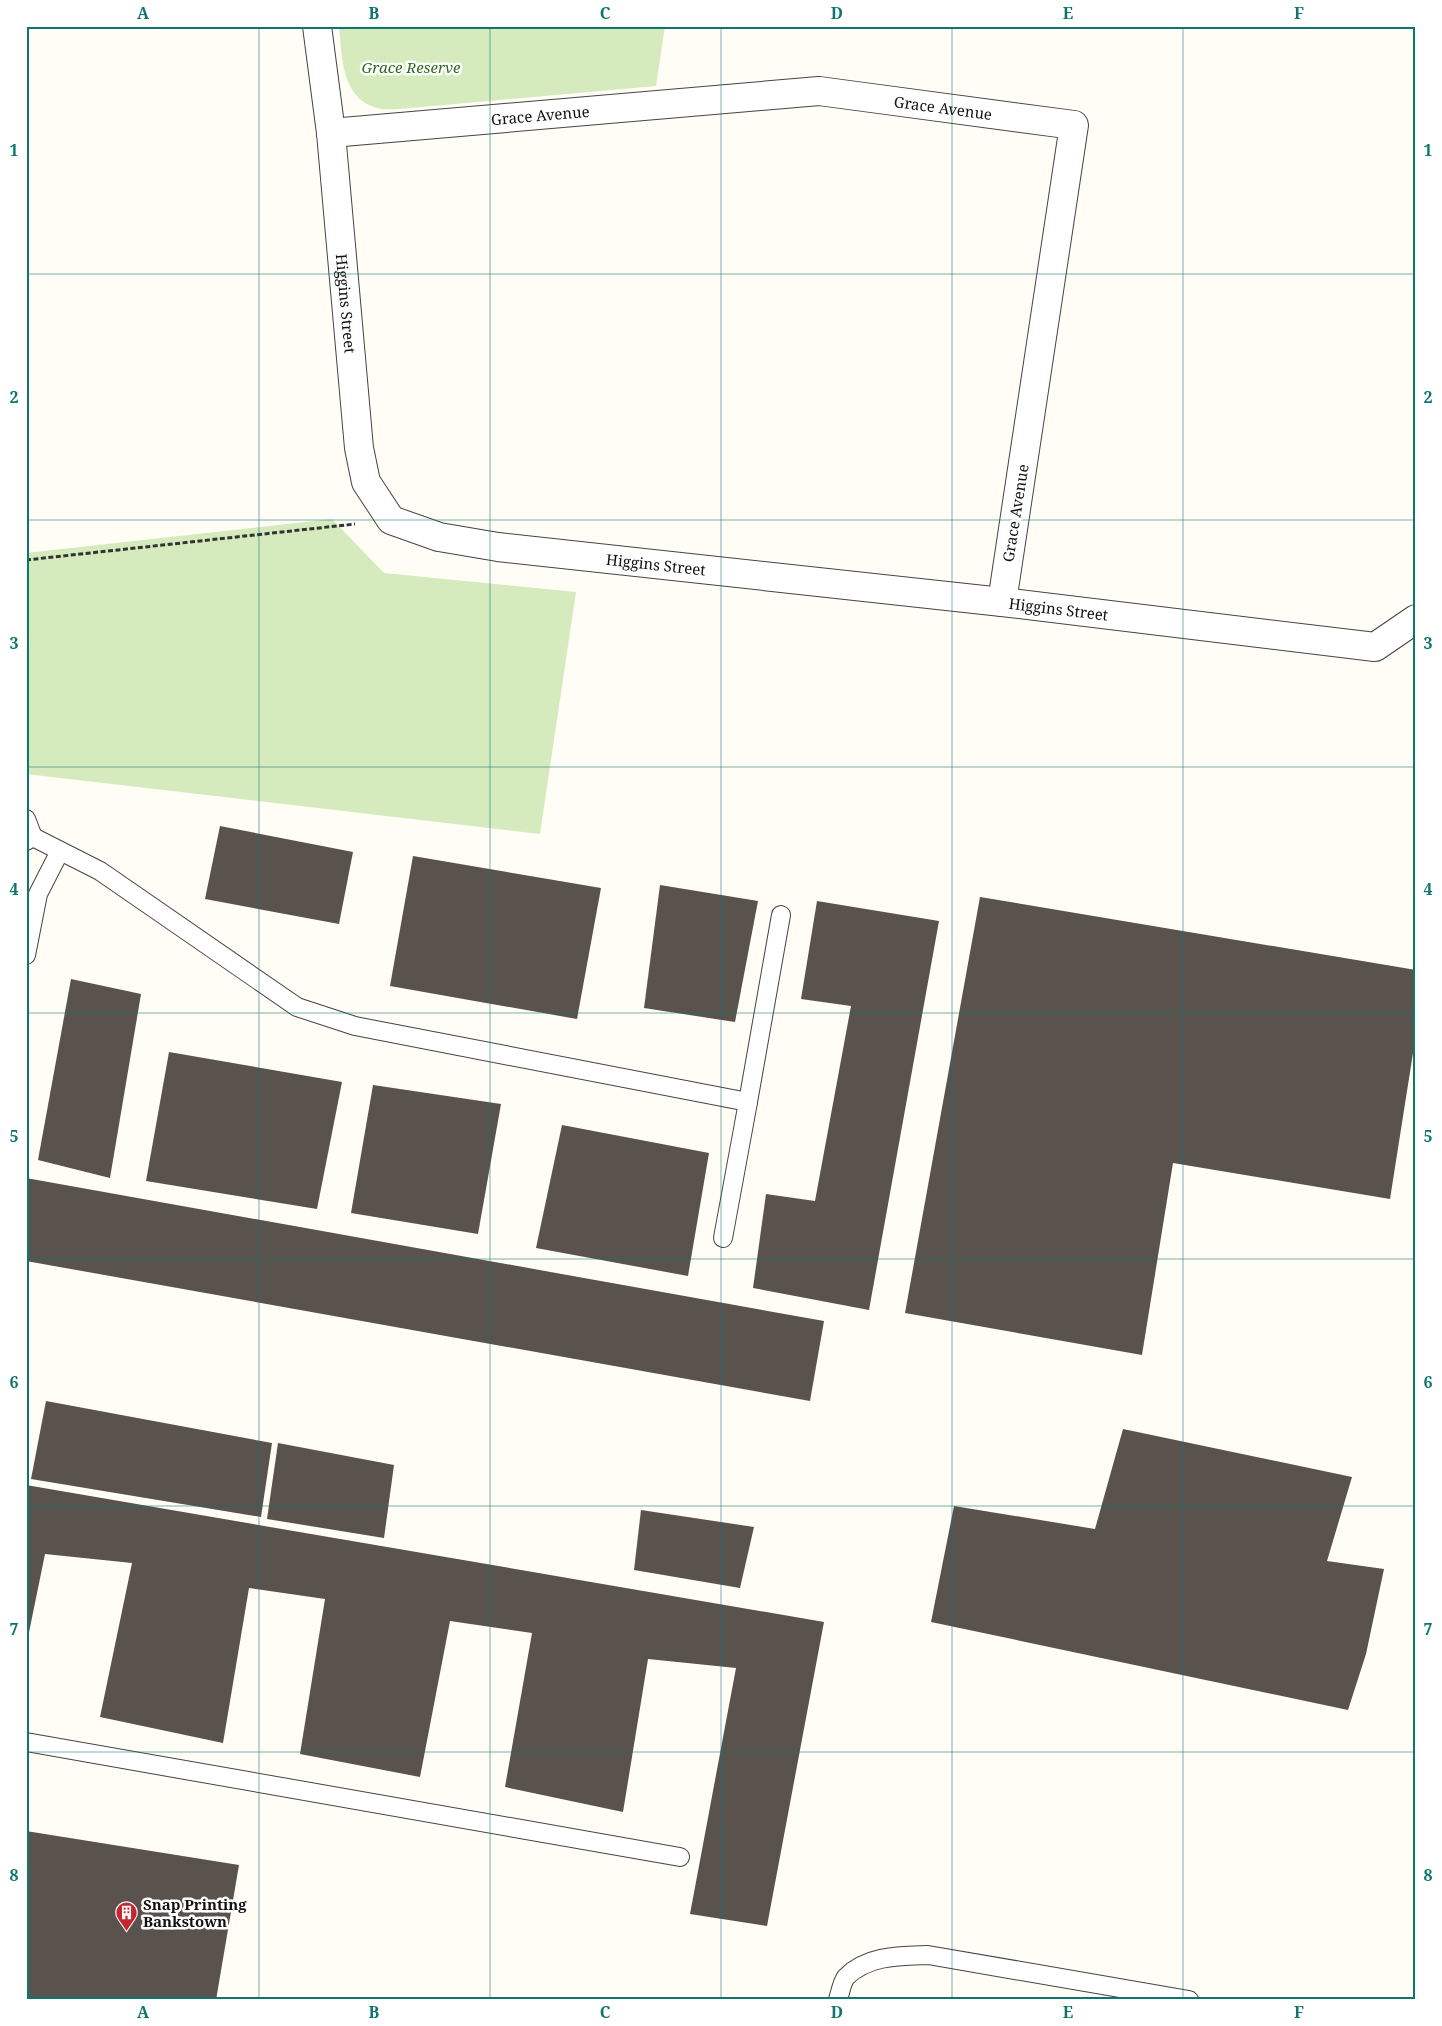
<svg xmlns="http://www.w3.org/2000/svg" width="1442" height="2026" viewBox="0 0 1442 2026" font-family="'Noto Serif',serif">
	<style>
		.green { fill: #d5ebbd }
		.building { fill: #5a524d }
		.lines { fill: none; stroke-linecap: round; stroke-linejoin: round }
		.service-casing { stroke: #444; stroke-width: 20 }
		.minor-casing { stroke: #444; stroke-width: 30 }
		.path { stroke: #333; stroke-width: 3; stroke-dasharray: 5 2.5; stroke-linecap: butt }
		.service { stroke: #fff; stroke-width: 18 }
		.minor { stroke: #fff; stroke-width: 28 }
		.grid { fill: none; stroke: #0f766e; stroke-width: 1; stroke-opacity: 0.55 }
		.labels { text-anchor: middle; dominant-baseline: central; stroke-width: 5; stroke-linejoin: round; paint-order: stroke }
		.park-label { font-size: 15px; font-style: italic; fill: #2f6b1f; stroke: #fff }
		.street-label { font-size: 15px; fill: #111; stroke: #fff }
		.poi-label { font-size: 15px; font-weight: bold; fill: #111; stroke: #fff; text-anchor: start }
		.neatline { fill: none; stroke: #0f766e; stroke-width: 2 }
		.grid-label { font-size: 16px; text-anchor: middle; font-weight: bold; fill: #0f766e }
	</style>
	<rect width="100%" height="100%" fill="#fffdf5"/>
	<g class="green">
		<path d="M339,26H665L656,86L400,109C393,109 383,110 377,108C341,98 342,57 339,26Z"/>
		<path d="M332,519L384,573L576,592L540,834L26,774V553Z"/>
	</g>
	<g class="building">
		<path d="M220,826L353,852L339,924L205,899Z"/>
		<path d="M413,856L601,888L577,1019L390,986Z"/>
		<path d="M660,885L758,901L735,1022L644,1008Z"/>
		<path d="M980,897L1416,970V1034L1390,1199L1173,1163L1142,1355L905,1313Z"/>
		<path d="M817,901L939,921L869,1310L753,1288L766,1194L815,1201L851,1006L801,999Z"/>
		<path d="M71,979L141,994L110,1178L38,1160Z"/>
		<path d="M169,1052L342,1082L317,1209L146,1181Z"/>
		<path d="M373,1085L501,1104L478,1234L351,1213Z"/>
		<path d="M562,1125L709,1153L688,1276L536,1248Z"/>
		<path d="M26,1178L824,1321L810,1401L26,1261Z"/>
		<path d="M46,1401L272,1443L261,1517L31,1479Z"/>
		<path d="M1123,1429L1352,1477L1327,1561L1384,1569L1366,1654L1348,1710L931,1622L954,1506L1095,1529Z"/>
		<path d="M278,1443L394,1465L384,1538L267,1519Z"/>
		<path d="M26,1485L824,1622L767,1926L690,1914L736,1668L648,1659L623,1812L505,1787L532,1633L450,1621L420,1777L300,1754L325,1599L249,1588L223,1743L100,1717L132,1563L45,1554L26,1647Z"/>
		<path d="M641,1510L754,1527L740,1588L634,1570Z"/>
		<path d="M26,1831L239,1865L216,2000H26Z"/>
	</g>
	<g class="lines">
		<defs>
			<g id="service">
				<path d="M26,819L33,837L26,841"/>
				<path d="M33,837L100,871L297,1007L355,1026L748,1102L781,915"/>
				<path d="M26,955L38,894L60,851"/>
				<path d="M723,1238L748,1102"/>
				<path d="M26,1742L680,1857"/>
				<path d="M838,2000C840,1993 842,1982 846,1977C868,1955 900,1956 928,1955L1189,2000"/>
			</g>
			<g id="minor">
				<path id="s1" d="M317,26L331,133L359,448L366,482L391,520L439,537L498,547L1002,602L1375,647L1416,619"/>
				<path id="s2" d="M331,133L819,91L1074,125L1002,602"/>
			</g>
		</defs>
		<use href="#service" class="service-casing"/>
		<use href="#minor" class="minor-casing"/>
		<path class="path" d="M26,560L355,524"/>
		<use href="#service" class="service"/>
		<use href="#minor" class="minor"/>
	</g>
	<path class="grid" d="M259,26V2000M490,26V2000M721,26V2000M952,26V2000M1183,26V2000M26,274H1416M26,520H1416M26,767H1416M26,1013H1416M26,1259H1416M26,1506H1416M26,1752H1416"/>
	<defs>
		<symbol id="building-pin" viewBox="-11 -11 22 30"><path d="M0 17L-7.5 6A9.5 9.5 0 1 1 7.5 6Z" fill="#c4262e" stroke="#fff"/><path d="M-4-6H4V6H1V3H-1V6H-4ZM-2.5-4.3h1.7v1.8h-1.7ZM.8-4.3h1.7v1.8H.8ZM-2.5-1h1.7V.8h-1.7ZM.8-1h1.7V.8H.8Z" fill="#fff"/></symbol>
	</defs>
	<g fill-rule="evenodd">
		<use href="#building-pin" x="114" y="1900" width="25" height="34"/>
	</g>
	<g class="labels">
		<g class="park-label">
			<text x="411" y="67">Grace Reserve</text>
		</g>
		<g class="street-label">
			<text stroke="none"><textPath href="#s2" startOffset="615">Grace Avenue</textPath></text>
			<text stroke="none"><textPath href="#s2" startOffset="210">Grace Avenue</textPath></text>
			<text stroke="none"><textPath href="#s1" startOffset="279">Higgins Street</textPath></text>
			<text transform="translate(1015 513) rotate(-81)">Grace Avenue</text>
			<text stroke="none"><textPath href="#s1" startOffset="774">Higgins Street</textPath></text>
			<text stroke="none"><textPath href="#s1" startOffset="1179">Higgins Street</textPath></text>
		</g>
		<g class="poi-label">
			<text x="143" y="1904">Snap Printing<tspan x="143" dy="17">Bankstown</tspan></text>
		</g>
	</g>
	<rect width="1442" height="2026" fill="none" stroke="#ffffff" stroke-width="55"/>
	<rect x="28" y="28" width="1386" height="1970" class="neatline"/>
	<g class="grid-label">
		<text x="143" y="19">A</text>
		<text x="374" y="19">B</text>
		<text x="605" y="19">C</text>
		<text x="837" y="19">D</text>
		<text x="1068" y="19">E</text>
		<text x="1299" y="19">F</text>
		<text x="14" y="156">1</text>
		<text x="1428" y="156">1</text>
		<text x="14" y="403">2</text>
		<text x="1428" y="403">2</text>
		<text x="14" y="649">3</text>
		<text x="1428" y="649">3</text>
		<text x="14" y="895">4</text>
		<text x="1428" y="895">4</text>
		<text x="14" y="1142">5</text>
		<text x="1428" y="1142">5</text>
		<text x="14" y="1388">6</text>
		<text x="1428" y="1388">6</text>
		<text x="14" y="1635">7</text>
		<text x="1428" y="1635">7</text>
		<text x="14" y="1881">8</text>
		<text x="1428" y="1881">8</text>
		<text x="143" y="2018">A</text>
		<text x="374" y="2018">B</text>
		<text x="605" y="2018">C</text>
		<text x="837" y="2018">D</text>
		<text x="1068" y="2018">E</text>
		<text x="1299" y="2018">F</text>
	</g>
</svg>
